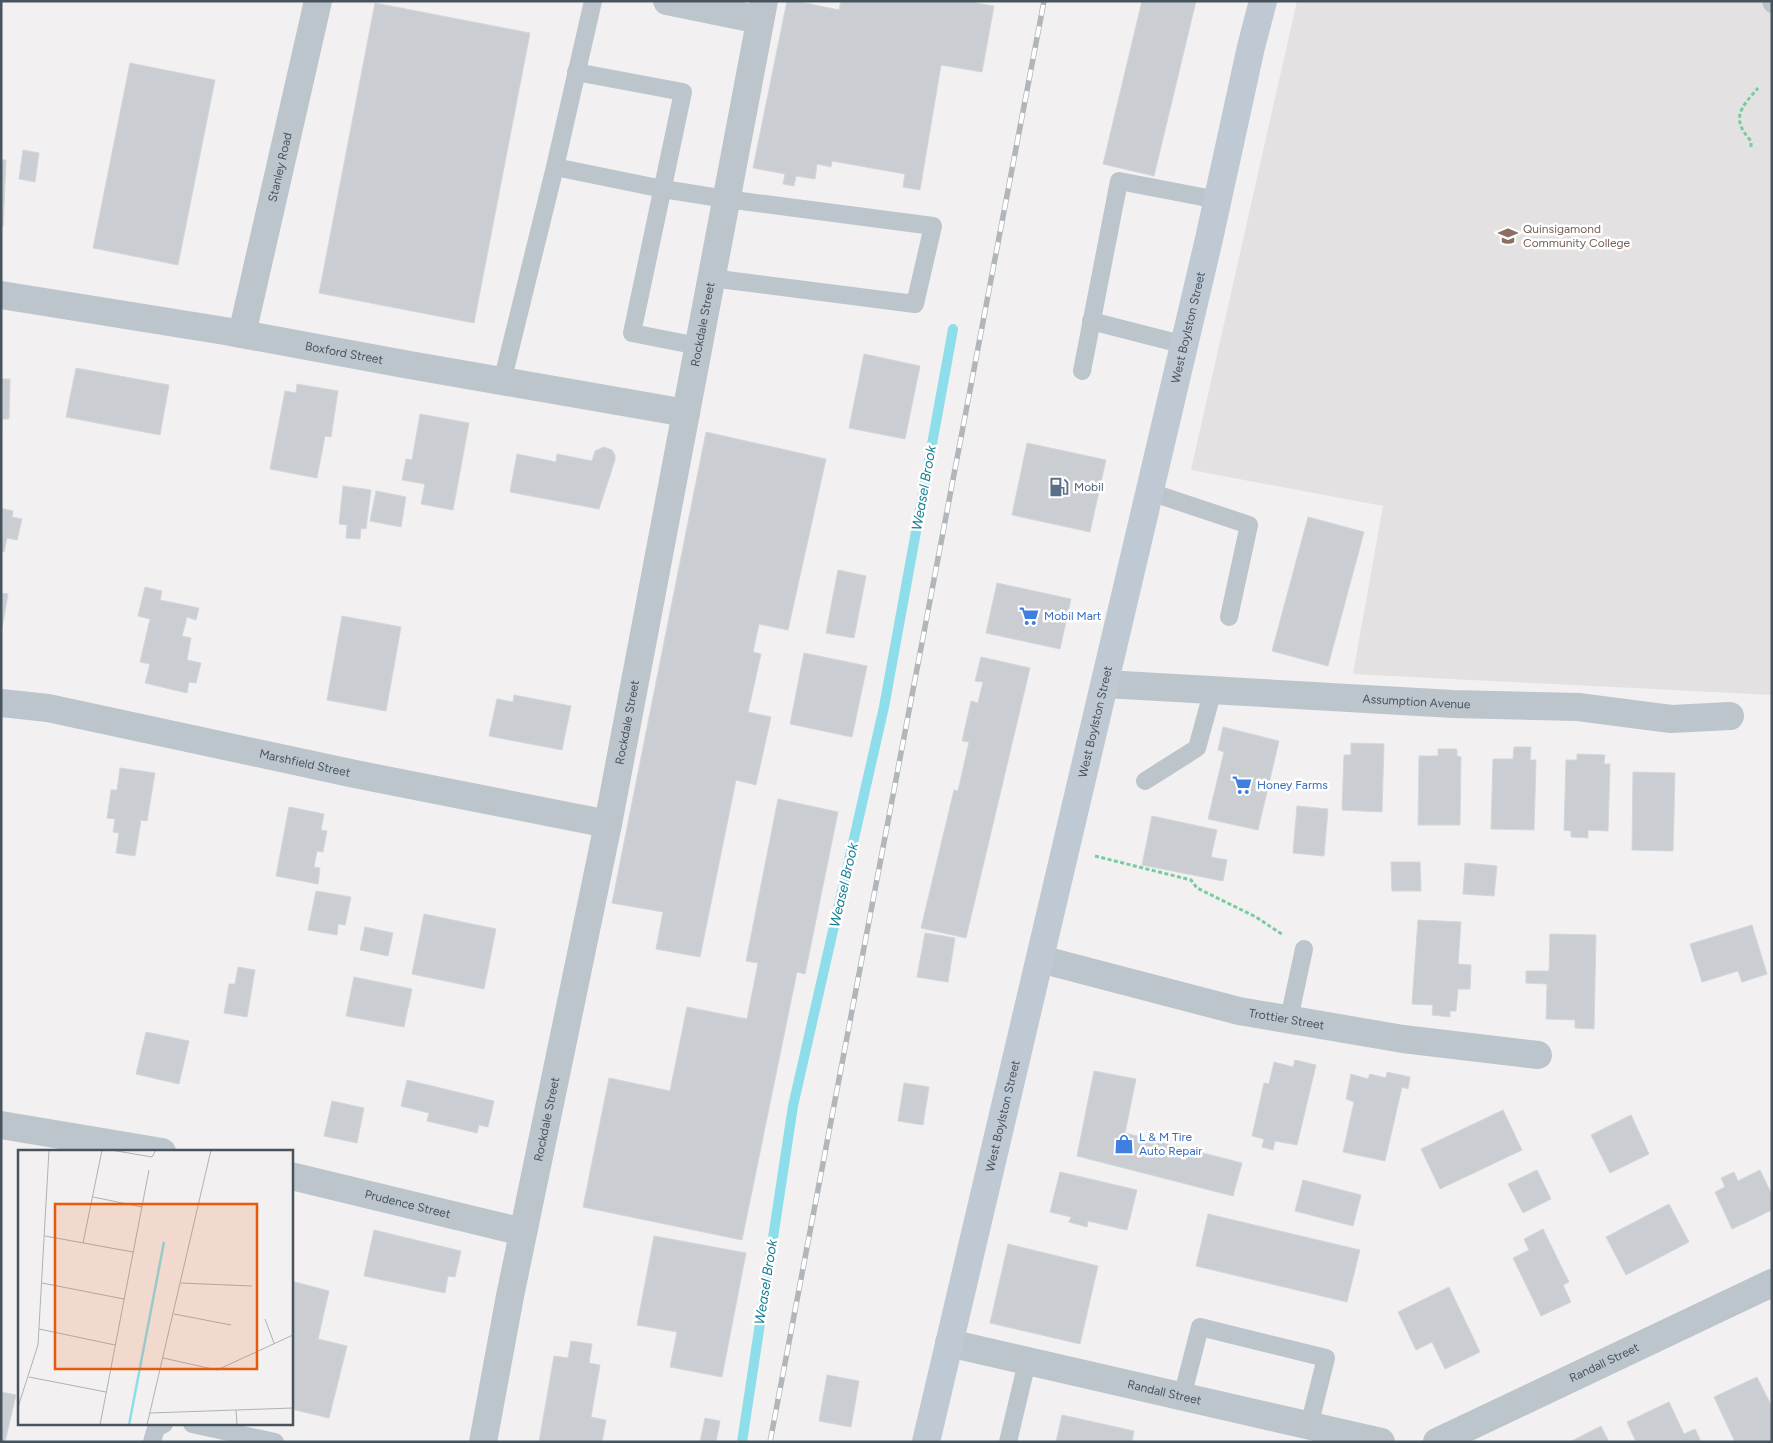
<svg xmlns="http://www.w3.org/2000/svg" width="1773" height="1443" viewBox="0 0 1773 1443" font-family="Figtree,sans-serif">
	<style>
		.education { fill: #e3e1e2 }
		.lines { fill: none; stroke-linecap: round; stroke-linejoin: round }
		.stream { stroke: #8dddea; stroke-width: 10 }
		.building { fill: #cacdd2; stroke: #d4d6db }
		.path { stroke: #78cc9d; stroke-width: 3; stroke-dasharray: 4 2.5; stroke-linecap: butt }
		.service { stroke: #bcc5cc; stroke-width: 18 }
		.minor { stroke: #bcc5cc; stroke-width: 28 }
		.secondary { stroke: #bec9d3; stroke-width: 28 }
		.rail-casing { stroke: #b2b5ba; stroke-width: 5.5 }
		.rail { stroke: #fff; stroke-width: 4; stroke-dasharray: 11; stroke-linecap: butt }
		.labels { text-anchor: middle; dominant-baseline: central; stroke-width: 5; stroke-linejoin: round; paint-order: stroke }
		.street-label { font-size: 12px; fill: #48545d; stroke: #fff }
		.education-label { font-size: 12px; fill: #785e54; stroke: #fff; text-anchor: start }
		.service-label { font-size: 12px; fill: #4e5e75; stroke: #fff; text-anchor: start }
		.shop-label { font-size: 12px; fill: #366cbe; stroke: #fff; text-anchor: start }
		.water-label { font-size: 14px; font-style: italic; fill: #0f7f91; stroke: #fff }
		.inset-river { fill: none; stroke: #8dddea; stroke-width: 2.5 }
		.inset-road { fill: none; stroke: #aeb2b5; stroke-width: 1 }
		.view { fill: #e8590c; fill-opacity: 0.15; stroke: #e8590c; stroke-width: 2.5 }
		.inset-edge { fill: none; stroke: #48545d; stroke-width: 2.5 }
	</style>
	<rect width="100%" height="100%" fill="#f2f0f0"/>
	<path class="education" d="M1297,1H1772V695L1353,674L1383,506L1191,470Z"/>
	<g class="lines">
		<path class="stream" d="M742,1442L793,1106L884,707L953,329"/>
	</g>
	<g class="building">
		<path d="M787,1H796L839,10L841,1H976V3L994,6L982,72L941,65L920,190L903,187L905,174L832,161L831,167L817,164L815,179L796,176L794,186L783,184L785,174L753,168Z"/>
		<path d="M1142,1H1196L1154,176L1103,164Z"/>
		<path d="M375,3L530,33L474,323L319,293Z"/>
		<path d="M130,63L215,80L178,265L93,248Z"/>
		<path d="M23,150L39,153L35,182L19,179Z"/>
		<path d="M1,160H6L3,227H1Z"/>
		<path d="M864,354L920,366L905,439L849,428Z"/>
		<path d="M76,368L169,385L160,435L66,417Z"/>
		<path d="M1,379H10L9,419H2L1,452Z"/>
		<path d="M297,384L338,391L331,437L325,436L317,478L270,469L285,391L296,393Z"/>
		<path d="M420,414L469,423L453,510L421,504L425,484L402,480L406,459L412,460Z"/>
		<path d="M706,432L826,459L788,630L759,624L753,652L761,654L748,712L771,717L756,785L736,780L700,957L656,949L663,912L612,903Z"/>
		<path d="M1027,443L1106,460L1090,532L1012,515Z"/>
		<path d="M604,447L612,450L615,455V460L599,509L510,492L517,454L556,462L557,454L592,461L595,451Z"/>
		<path d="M343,486L371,490L366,529L361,528L360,539L346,538L347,525L339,524Z"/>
		<path d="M376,491L406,497L401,527L370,521Z"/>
		<path d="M1,508L13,511L12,517L22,519L17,540L7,538L4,552H1Z"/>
		<path d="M1308,517L1364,532L1328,666L1272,651Z"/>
		<path d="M838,570L866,576L854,638L826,633Z"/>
		<path d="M997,583L1071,599L1060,649L986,633Z"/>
		<path d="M145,587L162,591L160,600L199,608L196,620L187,617L182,636L191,638L187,660L201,663L196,683L189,682L187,693L145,683L150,664L140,662L150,619L138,616Z"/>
		<path d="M1,593L8,594L1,634Z"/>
		<path d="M342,616L401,627L386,711L327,700Z"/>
		<path d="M804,653L867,666L852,737L790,724Z"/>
		<path d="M981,657L1030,668L966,938L921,928L954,790L958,791L969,742L962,741L971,701L978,703L983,682L975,681Z"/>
		<path d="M514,695L571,706L562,750L489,736L497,699L513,702Z"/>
		<path d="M1223,727L1279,741L1258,830L1208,819L1224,752L1218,750Z"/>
		<path d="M1351,743L1384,744L1382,812L1342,810L1344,755H1351Z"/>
		<path d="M1514,747H1531L1530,760H1536L1534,830L1491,829L1493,759H1513Z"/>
		<path d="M1438,749H1457V756L1461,757L1460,825H1418L1419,756H1438Z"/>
		<path d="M1577,754L1605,755L1604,764H1610L1608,831L1588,830V838L1571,837V831L1564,830L1566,760H1577Z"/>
		<path d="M120,768L155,773L147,821L141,820L135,856L116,853L119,833L113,832L115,819L107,818L111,790H117Z"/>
		<path d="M1633,772L1675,773L1673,851L1632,850Z"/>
		<path d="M778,799L838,812L805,974L797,972L742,1240L583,1207L609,1078L670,1091L687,1007L747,1019L758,963L746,961Z"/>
		<path d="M1297,806L1328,809L1324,856L1293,853Z"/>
		<path d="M289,807L324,814L321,830L327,831L323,852L317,851L314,867L320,868L318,884L276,876Z"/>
		<path d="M1152,816L1217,830L1211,857L1227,860L1223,881L1142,865Z"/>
		<path d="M1391,862H1420L1421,891H1392Z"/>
		<path d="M1465,863L1497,866L1494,896L1463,894Z"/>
		<path d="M316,891L351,897L345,925L338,924L337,935L308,930Z"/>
		<path d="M424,914L496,929L484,989L412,974Z"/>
		<path d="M1418,920L1461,922L1458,964L1471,965L1470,989H1458L1456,1011H1450V1017L1432,1015L1433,1005L1412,1004Z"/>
		<path d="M1752,925L1767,974L1742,982L1738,971L1702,982L1690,944Z"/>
		<path d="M365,927L393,933L388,956L360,950Z"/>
		<path d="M925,933L955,938L948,982L917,977Z"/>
		<path d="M1550,934L1596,935L1594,1029L1575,1028V1020L1546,1019L1547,984L1526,983V971H1549Z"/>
		<path d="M238,967L255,970L247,1017L224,1013L229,984H235Z"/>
		<path d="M354,977L412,989L404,1027L346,1016Z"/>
		<path d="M146,1032L189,1041L179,1084L136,1074Z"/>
		<path d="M1295,1060L1316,1065L1297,1145L1275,1141L1273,1150L1262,1147L1264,1139L1252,1136L1264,1083L1269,1084L1274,1062L1293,1067Z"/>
		<path d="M1094,1071L1136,1079L1125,1133L1242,1163L1233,1196L1077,1156Z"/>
		<path d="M1387,1072L1410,1077L1408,1089L1402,1087L1385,1161L1343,1152L1354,1102L1346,1099L1351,1074L1368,1079L1370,1074L1386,1078Z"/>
		<path d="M407,1080L494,1101L488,1127L479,1125L477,1133L427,1121L429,1113L401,1106Z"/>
		<path d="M904,1083L929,1087L923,1125L898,1121Z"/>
		<path d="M332,1101L364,1108L357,1143L324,1136Z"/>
		<path d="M1503,1110L1522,1150L1440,1189L1421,1149Z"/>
		<path d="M1631,1115L1649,1154L1610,1173L1591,1135Z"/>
		<path d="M1537,1170L1551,1199L1523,1213L1508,1184Z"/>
		<path d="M1760,1170L1772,1195V1210L1732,1229L1715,1192L1725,1187L1721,1178L1734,1172L1738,1181Z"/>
		<path d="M1060,1172L1137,1190L1127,1230L1088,1221L1087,1227L1069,1222L1071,1217L1050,1212Z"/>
		<path d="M1303,1180L1361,1195L1353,1226L1295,1211Z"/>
		<path d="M1669,1204L1689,1242L1626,1275L1606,1237Z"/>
		<path d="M1208,1214L1360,1250L1347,1302L1196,1266Z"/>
		<path d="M1543,1229L1569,1282L1563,1285L1571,1302L1541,1316L1513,1258L1529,1250L1524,1239Z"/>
		<path d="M374,1230L461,1251L455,1277L448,1276L445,1293L364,1276Z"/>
		<path d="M654,1236L746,1253L722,1377L670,1367L677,1332L637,1325Z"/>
		<path d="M1008,1244L1098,1266L1080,1344L990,1323Z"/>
		<path d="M291,1281L329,1291L318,1339L347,1346L329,1418L291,1409Z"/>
		<path d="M1449,1287L1480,1352L1445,1369L1432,1342L1416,1350L1398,1312Z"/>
		<path d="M571,1341L592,1344L589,1363L600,1365L591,1417L606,1420L602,1442H539L554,1356L568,1358Z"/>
		<path d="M827,1375L859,1381L851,1427L819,1421Z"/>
		<path d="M1757,1377L1772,1407V1442H1735L1714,1397Z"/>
		<path d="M1,1392L16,1395L5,1442H1Z"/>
		<path d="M1669,1402L1684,1434L1695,1429L1701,1442H1636L1627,1422Z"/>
		<path d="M1062,1415L1134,1431L1132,1442H1056Z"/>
		<path d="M705,1418L720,1421L716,1442H700Z"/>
		<path d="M1601,1426L1609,1442H1570Z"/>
	</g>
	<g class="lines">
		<g class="path">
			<path d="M1751,147V141C1730,118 1741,108 1758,88"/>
			<path d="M1095,856L1191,880L1197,888L1256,917L1283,935"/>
		</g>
		<g class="service">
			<path d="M1771,1L1772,4"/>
			<path d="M576,72L683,92L632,333L698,346"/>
			<path d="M555,167L663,189L726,199L933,226L915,304L711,278"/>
			<path d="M1091,321L1185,345"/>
			<path d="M1082,371L1119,181L1218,200"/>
			<path d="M502,382L555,167L593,1"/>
			<path d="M1150,492L1249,525L1229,617"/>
			<path d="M1145,781L1197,748L1213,690"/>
			<path d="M1289,1019L1304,949"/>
			<path d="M1182,1397L1200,1327L1326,1358L1309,1426"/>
			<path d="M192,1424L275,1442"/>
			<path d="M152,1442L156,1428L164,1424"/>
			<path d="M1008,1442L1027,1362"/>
		</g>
		<g class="minor">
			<path d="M667,1L760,20"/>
			<path id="s1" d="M1,295L225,331L404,364L686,413"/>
			<path id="s2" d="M242,334L318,1"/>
			<path id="s3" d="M1105,684L1453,704L1578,707L1671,719L1730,716"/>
			<path id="s4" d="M1,703L48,708L355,774L608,824"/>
			<path id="s5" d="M1040,959L1239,1011L1403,1039L1538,1055"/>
			<path d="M1,1125L162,1152"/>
			<path id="s6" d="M291,1176L523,1232"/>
			<path id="s7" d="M949,1343L1381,1442"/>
			<path id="s8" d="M483,1442L510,1296L608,824L764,1"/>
			<path id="s9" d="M1437,1442L1772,1283"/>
		</g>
		<path class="secondary" id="s10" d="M926,1442L1209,239L1251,47L1263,1"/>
		<defs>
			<path id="rail" d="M770,1442L1044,1"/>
		</defs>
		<use href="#rail" class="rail-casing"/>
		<use href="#rail" class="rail"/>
	</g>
	<defs>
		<symbol id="university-bare" viewBox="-9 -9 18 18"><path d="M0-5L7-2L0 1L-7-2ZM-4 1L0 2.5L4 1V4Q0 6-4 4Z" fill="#8d6e63" stroke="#fff" stroke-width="2.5" paint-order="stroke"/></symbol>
		<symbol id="fuel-bare" viewBox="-9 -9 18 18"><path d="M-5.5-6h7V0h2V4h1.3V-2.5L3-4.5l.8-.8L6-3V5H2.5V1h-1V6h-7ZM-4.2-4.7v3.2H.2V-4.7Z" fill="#5c6f8a" stroke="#fff" stroke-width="2.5" paint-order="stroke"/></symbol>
		<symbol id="supermarket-bare" viewBox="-9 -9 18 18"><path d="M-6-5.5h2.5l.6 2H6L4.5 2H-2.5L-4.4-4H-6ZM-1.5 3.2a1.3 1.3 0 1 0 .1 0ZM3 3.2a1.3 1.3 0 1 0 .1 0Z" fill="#3f7fe0" stroke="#fff" stroke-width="2.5" paint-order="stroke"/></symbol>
		<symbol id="shop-bare" viewBox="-9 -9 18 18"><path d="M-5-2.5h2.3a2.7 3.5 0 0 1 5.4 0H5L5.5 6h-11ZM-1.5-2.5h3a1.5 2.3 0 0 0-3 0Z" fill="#3f7fe0" stroke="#fff" stroke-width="2.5" paint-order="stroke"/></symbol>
	</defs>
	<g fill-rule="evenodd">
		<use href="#university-bare" x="1494" y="222" width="28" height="28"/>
		<use href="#fuel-bare" x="1045" y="473" width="28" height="28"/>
		<use href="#supermarket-bare" x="1015" y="602" width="28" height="28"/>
		<use href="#supermarket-bare" x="1228" y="771" width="28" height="28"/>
		<use href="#shop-bare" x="1110" y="1130" width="28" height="28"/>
	</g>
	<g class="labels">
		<g class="street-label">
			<text stroke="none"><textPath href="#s2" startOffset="171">Stanley Road</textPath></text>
			<text stroke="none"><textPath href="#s8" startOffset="1139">Rockdale Street</textPath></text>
			<text stroke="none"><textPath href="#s10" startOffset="1145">West Boylston Street</textPath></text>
			<text stroke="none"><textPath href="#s1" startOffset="348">Boxford Street</textPath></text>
			<text stroke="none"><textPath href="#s3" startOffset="312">Assumption Avenue</textPath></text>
			<text stroke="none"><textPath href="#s8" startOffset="734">Rockdale Street</textPath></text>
			<text stroke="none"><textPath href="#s10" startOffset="740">West Boylston Street</textPath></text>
			<text stroke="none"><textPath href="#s4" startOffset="310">Marshfield Street</textPath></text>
			<text stroke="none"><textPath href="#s5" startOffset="254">Trottier Street</textPath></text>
			<text stroke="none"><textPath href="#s10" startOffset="335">West Boylston Street</textPath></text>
			<text stroke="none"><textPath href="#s8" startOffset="329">Rockdale Street</textPath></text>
			<text stroke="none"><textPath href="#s6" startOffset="120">Prudence Street</textPath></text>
			<text stroke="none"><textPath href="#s9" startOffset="185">Randall Street</textPath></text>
			<text stroke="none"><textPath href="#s7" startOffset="221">Randall Street</textPath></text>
		</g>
		<g class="education-label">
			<text x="1523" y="229">Quinsigamond<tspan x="1523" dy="14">Community College</tspan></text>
		</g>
		<g class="service-label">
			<text x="1074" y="487">Mobil</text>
		</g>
		<g class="shop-label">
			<text x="1044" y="616">Mobil Mart</text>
			<text x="1257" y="785">Honey Farms</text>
			<text x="1139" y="1137">L &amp; M Tire<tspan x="1139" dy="14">Auto Repair</tspan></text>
		</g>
		<g class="water-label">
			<text transform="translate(924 488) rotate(-80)">Weasel Brook</text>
			<text transform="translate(844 885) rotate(-77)">Weasel Brook</text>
			<text transform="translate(766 1282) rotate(-81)">Weasel Brook</text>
		</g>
	</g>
	<g transform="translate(18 1150)">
		<rect width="275" height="275" fill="#f2f0f0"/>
		<path class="inset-river" d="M111,275L146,92"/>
		<path class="inset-road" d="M93,0L134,7L138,0M75,47L124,57M27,86L115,102M65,93L84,0M24,133L106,149M163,133L234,136M156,164L213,175M247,169L256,193M21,179L97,195M145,208L199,220L275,185M11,227L88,242M0,257L20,195L31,0M218,260L219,275M132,263L275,258M82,275L131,20M129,275L193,0"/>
		<path class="view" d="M37,54H239V219H37Z"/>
		<rect width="275" height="275" class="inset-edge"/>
	</g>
	<rect width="1773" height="1443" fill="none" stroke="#48545d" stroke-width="5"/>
</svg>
